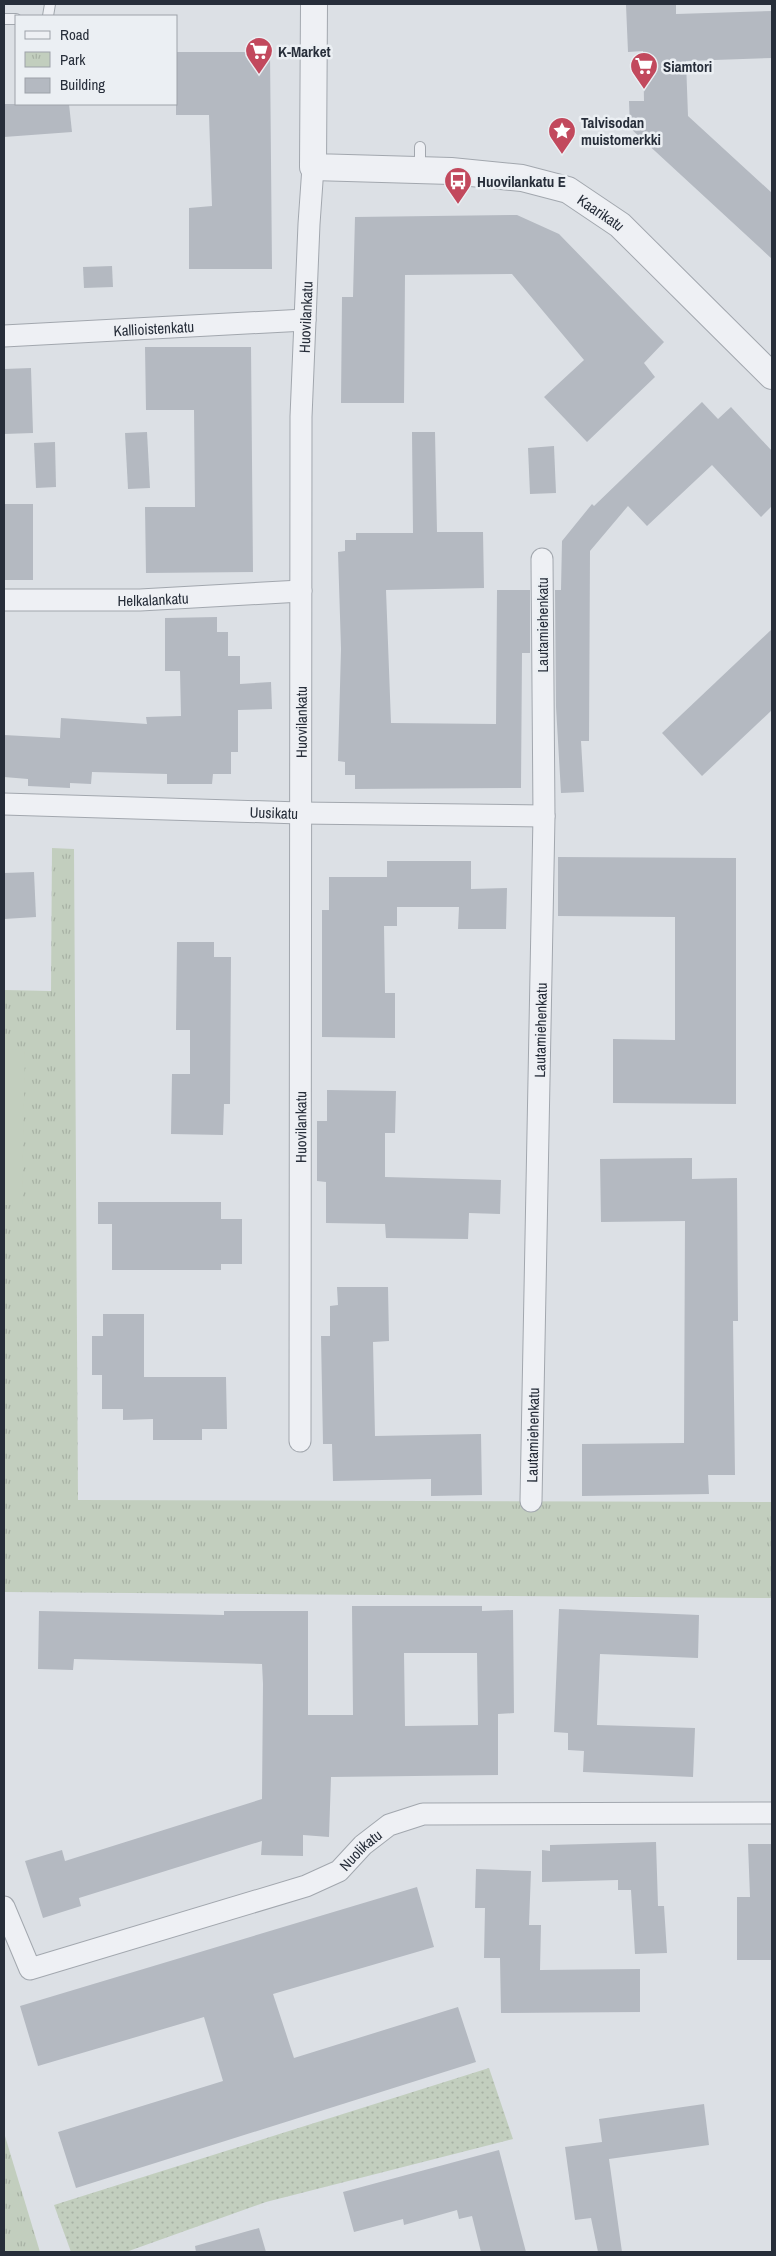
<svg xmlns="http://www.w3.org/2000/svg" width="776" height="2256" viewBox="0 0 776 2256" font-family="'Archivo Narrow',sans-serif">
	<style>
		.grass { fill: url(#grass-dots) }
		.park { fill: url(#park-tufts) }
		.pitch { fill: #c2cebe }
		.building { fill: #b4b9c1; fill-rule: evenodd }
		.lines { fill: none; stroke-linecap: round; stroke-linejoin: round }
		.service-casing { stroke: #a2a7ae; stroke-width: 12 }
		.minor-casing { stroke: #a2a7ae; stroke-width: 23 }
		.tertiary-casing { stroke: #a2a7ae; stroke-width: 28 }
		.service { stroke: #eef0f4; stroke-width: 10 }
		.minor { stroke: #eef0f4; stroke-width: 21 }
		.tertiary { stroke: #eef0f4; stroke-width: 26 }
		.labels { text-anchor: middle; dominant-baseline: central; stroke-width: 5; stroke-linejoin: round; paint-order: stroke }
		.poi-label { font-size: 15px; font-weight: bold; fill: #272e3a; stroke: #ebeff3; text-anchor: start }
		.street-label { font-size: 15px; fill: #272e3a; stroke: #ebeff3 }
	</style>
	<defs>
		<pattern id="grass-dots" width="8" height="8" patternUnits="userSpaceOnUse" patternTransform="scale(1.25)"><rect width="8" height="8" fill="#c2cebe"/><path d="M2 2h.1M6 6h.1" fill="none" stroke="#a7b1a4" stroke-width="1.8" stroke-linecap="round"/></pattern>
		<pattern id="park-tufts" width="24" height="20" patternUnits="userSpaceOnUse" patternTransform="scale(1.25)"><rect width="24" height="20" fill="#c2cebe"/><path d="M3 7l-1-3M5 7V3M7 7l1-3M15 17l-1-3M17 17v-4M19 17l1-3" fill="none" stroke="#a7b1a4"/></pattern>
	</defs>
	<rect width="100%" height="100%" fill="#dce0e5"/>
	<path class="grass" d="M489,2068L513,2139L266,2202L126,2252H71L54,2205Z"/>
	<g class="park">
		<path d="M52,848L74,849L78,1500L772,1502V1598L4,1592V990L51,991Z"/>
		<path d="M5,2136L40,2252H4Z"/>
	</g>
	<path class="pitch" d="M4,1049L25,1050L22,1205H4Z"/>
	<g class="building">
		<path d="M676,4V14L772,11V58L686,61L688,116L772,193V259L630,128L629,101H644L643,51L628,52L626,5Z"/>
		<path d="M176,52H270L272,269H189V208L212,206L209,115H176Z"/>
		<path d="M4,104H69L72,132L4,137Z"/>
		<path d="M517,215L559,234L664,342L644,363L655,377L587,442L544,397L584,360L512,274L405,275L404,403H341L342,297H353L355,217Z"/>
		<path d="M112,266L113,287L84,288L83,267Z"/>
		<path d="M145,347H251L253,572L146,573L145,507H195L194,410H146Z"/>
		<path d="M31,368L33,433L4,434V369Z"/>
		<path d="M702,402L718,419L731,407L772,451V506L761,517L712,465L647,526L628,506L590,551L589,741H581L584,792L561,793L556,707L555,590H561L562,541L592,504L594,506Z"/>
		<path d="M147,432L150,488L128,489L125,433Z"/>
		<path d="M412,432H435L437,532H483L484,588L386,590L391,723L496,724L497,590H530V653H522L521,788L355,789V775H345V762L338,761L341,649L338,552L345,551V540H356V533H413Z"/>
		<path d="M55,442L56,487L36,488L34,443Z"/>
		<path d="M554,446L556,493L530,494L528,448Z"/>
		<rect x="4" y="504" width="29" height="76"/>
		<path d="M217,617V632H228V656H240V684L271,682L272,709L238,710V752H231V774H213L212,784H167V774L92,772L91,784L70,783V788L28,786V779L4,777V735L60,738L61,718L147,724L146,717L181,716L180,671H165V618Z"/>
		<path d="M772,629V710L702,776L662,733Z"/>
		<path d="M558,857L736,858V1104L613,1103V1039L675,1040V917L558,916Z"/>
		<path d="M387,861H471V889L507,888L506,929H458L459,907H397V926H384L385,993H395V1038L322,1037V910H329V877H387Z"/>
		<path d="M34,872L36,917L4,919V873Z"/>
		<path d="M177,942H214V957H231L230,1104H224L223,1135L171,1134L172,1074H190V1030H176Z"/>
		<path d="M327,1090L396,1091L395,1133H385V1177L501,1180L500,1214L469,1213L468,1239L386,1238L385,1224L326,1223V1182L317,1181V1121H327Z"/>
		<path d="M692,1158V1179L737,1178L738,1321H733L735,1475H708L709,1494L582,1496V1444L684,1443L685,1221L601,1222L600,1159Z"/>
		<path d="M98,1202H221V1219H242V1264H221V1270H112V1224H98Z"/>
		<path d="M337,1287H388L389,1341L373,1342L375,1436L481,1434L482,1495L431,1496V1479L333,1481L332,1444H323L321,1336H330V1306L338,1305Z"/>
		<path d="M103,1314H144V1377H226L227,1429H202V1440H153V1419L123,1420V1409H102V1375H92V1336H103Z"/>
		<path d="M352,1606H482V1611L513,1610L514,1713L498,1714V1775L331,1777L329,1837L303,1835V1856L261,1855L262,1841L79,1898L81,1906L43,1918L25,1861L62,1850L65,1861L262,1799L263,1684L262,1664L74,1659L73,1670L38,1669L39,1611L224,1615V1611H308V1715H353ZM404,1653H477L478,1725L405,1726Z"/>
		<path d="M559,1609L699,1615L698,1658L600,1654L597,1725L695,1728L693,1777L583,1772L584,1751L568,1750V1733L554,1732Z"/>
		<path d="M656,1842L658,1906H664L667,1953L635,1954L631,1890H618V1880L542,1882V1850L550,1851V1845Z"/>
		<path d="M748,1844H772V1960H737V1897H750Z"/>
		<path d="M476,1869L531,1871L529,1925H541L540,1970L640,1969V2012L501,2013L500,1958H484L485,1908H475Z"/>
		<path d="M417,1887L434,1947L273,1994L294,2058L458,2007L476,2062L76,2188L58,2132L223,2081L204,2017L38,2066L20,2006Z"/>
		<path d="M704,2104L709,2145L609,2159L622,2252H598L591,2218L575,2220L565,2147L602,2142L599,2119Z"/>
		<path d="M499,2150L526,2252H481L472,2216L459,2219L457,2210L404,2225L403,2219L354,2232L343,2192Z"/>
		<path d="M259,2228L266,2252H196L195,2246Z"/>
	</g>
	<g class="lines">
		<defs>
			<g id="service">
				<path d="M48,16L50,4"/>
				<path d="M4,19H16"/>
				<path d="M420,169V147"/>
			</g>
			<g id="minor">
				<path id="s1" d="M4,336L305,320"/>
				<path id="s2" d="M4,600H140L301,591"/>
				<path id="s3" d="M4,804L300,813L544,816"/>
				<path id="s4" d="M300,1441L301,417L309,224L313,167"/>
				<path id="s5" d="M531,1501L544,816L542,559"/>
				<path id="s6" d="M4,1907L30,1969L306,1886L339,1871L363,1845L389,1825L423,1814L772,1813"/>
			</g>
			<g id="tertiary">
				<path id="s7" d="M314,4L313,167L451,171L522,178L568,190L620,225L772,376"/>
			</g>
		</defs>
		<use href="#service" class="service-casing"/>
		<use href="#minor" class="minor-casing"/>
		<use href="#tertiary" class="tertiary-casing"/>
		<use href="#service" class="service"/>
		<use href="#minor" class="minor"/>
		<use href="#tertiary" class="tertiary"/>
	</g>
	<defs>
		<symbol id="supermarket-pin" viewBox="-11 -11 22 30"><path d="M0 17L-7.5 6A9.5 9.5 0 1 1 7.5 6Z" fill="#c2495d" stroke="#ebeff3"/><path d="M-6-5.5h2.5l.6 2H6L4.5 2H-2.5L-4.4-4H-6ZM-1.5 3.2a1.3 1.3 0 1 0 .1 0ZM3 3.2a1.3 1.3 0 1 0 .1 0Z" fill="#fff"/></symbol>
		<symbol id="sight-pin" viewBox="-11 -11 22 30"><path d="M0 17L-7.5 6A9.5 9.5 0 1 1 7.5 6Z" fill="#c2495d" stroke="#ebeff3"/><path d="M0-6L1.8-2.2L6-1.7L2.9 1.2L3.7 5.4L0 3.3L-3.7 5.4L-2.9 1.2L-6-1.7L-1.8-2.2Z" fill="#fff"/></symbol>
		<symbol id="bus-pin" viewBox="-11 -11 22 30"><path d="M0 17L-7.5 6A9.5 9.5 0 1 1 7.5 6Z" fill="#c2495d" stroke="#ebeff3"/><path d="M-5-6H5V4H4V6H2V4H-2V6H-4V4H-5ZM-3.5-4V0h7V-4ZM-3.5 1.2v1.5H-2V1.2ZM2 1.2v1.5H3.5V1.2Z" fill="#fff"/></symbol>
	</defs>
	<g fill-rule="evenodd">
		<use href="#supermarket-pin" x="243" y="35" width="32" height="43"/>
		<use href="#supermarket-pin" x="628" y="50" width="32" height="43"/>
		<use href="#sight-pin" x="546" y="115" width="32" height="43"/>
		<use href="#bus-pin" x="442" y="165" width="32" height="43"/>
	</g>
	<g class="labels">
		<g class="poi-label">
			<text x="278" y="51">K-Market</text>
			<text x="663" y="66">Siamtori</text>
			<text x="581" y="122">Talvisodan<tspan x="581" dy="17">muistomerkki</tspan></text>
			<text x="477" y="181">Huovilankatu E</text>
		</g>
		<g class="street-label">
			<text stroke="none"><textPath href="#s7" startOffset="460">Kaarikatu</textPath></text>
			<text stroke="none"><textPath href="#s4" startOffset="1124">Huovilankatu</textPath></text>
			<text stroke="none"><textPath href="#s1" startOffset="150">Kallioistenkatu</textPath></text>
			<text stroke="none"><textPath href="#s2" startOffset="149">Helkalankatu</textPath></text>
			<text transform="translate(542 625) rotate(-90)">Lautamiehenkatu</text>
			<text stroke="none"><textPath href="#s4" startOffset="719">Huovilankatu</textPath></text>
			<text stroke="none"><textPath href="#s3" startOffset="270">Uusikatu</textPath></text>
			<text stroke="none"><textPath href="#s5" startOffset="471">Lautamiehenkatu</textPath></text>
			<text stroke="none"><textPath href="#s4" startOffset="314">Huovilankatu</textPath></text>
			<text stroke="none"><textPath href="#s5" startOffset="66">Lautamiehenkatu</textPath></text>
			<text stroke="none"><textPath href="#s6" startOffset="422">Nuolikatu</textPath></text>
		</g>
	</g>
	<rect width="776" height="2256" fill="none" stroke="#272e3a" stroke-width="10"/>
	<rect x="15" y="15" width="162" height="90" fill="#ebeff3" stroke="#9da2a9"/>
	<rect x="25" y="31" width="25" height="8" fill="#eef0f4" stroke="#9da2a9"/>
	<text x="60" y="40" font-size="15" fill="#272e3a">Road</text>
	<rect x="25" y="52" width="25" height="15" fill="url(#park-tufts)" stroke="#9da2a9"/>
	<text x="60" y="65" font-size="15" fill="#272e3a">Park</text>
	<rect x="25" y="78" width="25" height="15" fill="#b4b9c1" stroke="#9da2a9"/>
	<text x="60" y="90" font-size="15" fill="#272e3a">Building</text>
</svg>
